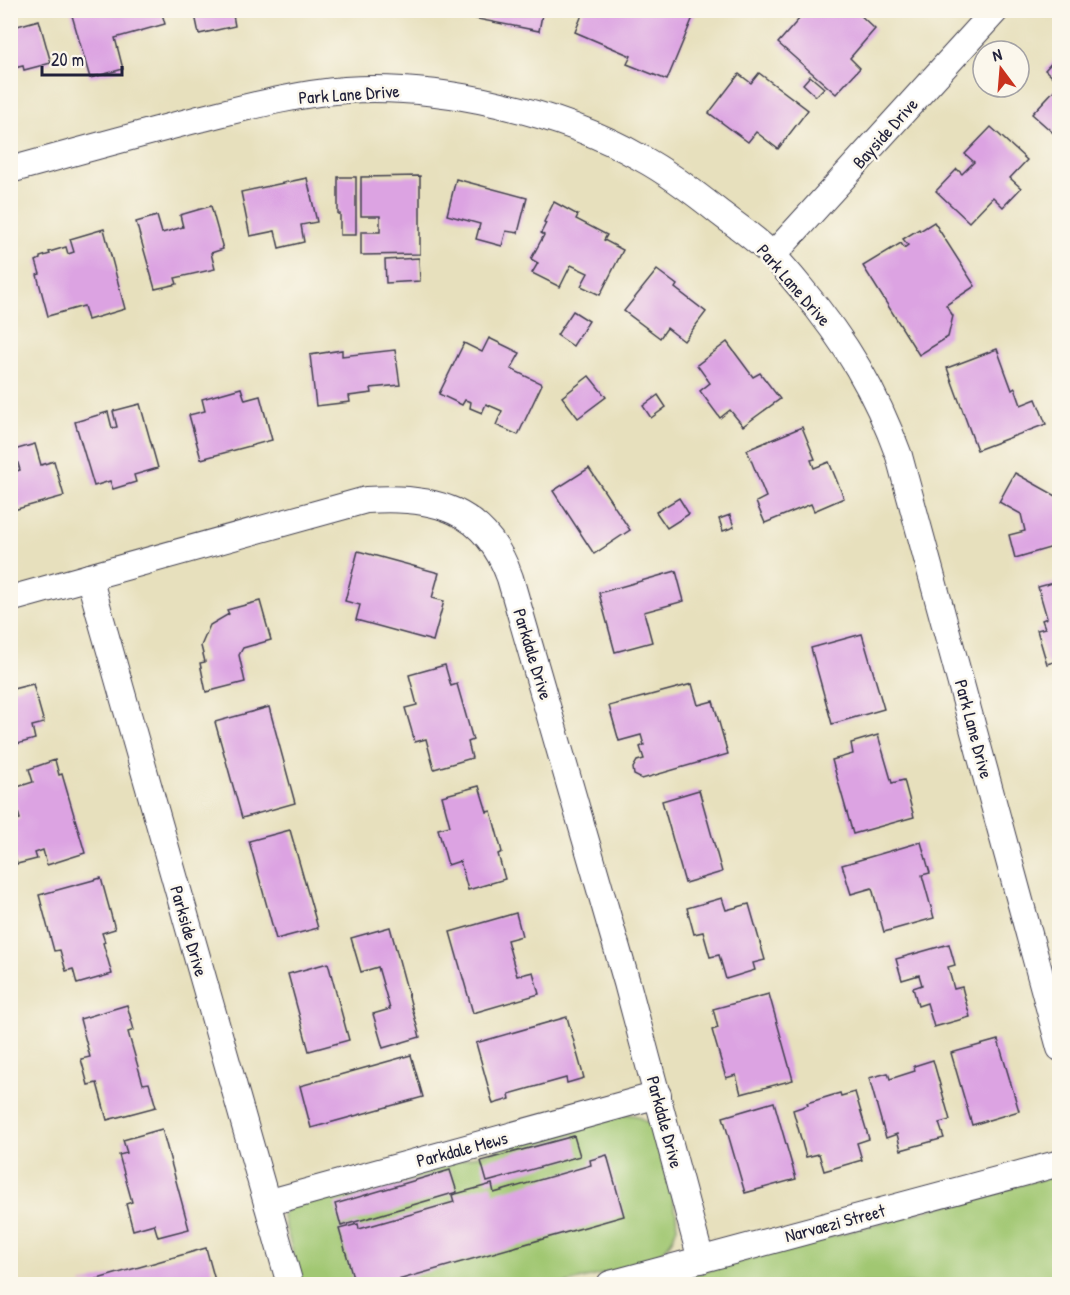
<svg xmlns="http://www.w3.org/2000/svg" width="1070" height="1295" viewBox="0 0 1070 1295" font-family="'Patrick Hand',sans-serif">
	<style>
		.green { fill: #a1c772; stroke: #627456; stroke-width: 1.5 }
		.building { fill: #dca3e2 }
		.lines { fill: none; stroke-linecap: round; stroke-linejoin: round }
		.street-casing { stroke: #403e4e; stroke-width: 28 }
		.street { stroke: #fff; stroke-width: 26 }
		.labels { text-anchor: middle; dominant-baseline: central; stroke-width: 5; stroke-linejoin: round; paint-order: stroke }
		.street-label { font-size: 18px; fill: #22223b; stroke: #fbf7ec }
	</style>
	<rect width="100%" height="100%" fill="#fbf7ec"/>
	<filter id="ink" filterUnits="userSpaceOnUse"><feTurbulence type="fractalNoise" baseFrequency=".0167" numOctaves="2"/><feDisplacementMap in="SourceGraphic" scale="12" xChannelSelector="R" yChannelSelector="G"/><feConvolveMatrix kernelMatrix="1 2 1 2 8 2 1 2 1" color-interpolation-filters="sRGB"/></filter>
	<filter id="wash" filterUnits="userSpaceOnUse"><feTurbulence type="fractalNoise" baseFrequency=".008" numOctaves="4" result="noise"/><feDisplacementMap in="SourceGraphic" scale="24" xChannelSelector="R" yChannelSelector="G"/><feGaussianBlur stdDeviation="1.35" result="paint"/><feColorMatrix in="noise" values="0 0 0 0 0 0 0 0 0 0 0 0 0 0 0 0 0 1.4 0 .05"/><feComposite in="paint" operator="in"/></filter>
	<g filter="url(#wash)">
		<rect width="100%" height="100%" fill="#e7e0bd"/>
		<g class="green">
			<path d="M628,1114L637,1116L653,1126L676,1212L677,1227L673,1238L666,1248L655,1257L643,1263L564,1284H302L282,1214L291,1207Z"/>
			<path d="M1056,1175H1059V1284H658Z"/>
		</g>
		<g id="blocks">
			<g class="building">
				<path d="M76,10H161L165,24L115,38L123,69L90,78L71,12Z"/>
				<path d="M194,10H251V11L233,15L235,26L199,34Z"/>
				<rect x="331" y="10" width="52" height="3"/>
				<path d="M452,10H543L539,31L452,14Z"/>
				<path d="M584,10H696L667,80L627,64L631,56L575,32Z"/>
				<path d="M807,10H855L875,29L850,58L860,68L836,94L778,43Z"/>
				<path d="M39,20L51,63L24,70L23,66L10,69V28Z"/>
				<path d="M1060,54V84L1045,70Z"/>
				<path d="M759,73L808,110L778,149L756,132L748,142L709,113L739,74L751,83Z"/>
				<path d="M810,76L824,88L816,96L803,84Z"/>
				<path d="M1060,84V139L1032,114Z"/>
				<path d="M991,127L1027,160L1010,178L1021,188L1003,207L993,197L969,222L936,191L957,169L962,174L974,162L965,154Z"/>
				<path d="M420,176V254L361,255V232H380V216H361V177Z"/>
				<path d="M338,177H356V235H340V214H338Z"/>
				<path d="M307,178L317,222L301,225L304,242L279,248L275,231L250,236L241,192Z"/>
				<path d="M456,179L527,198L518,233L506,231L502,246L476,239L480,224L447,215Z"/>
				<path d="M554,202L578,215L576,219L607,235L604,240L623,250L600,295L581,286L588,273L571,265L560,287L532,273L538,263L531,259L544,235L541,233L546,223L544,222Z"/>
				<path d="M211,206L223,249L211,253L215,269L175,278L177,284L155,289L136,222L157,216L162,233L183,227L180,215Z"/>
				<path d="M934,222L975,286L946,305L953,316L948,337L919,355L863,266L901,243L904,248L908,245L903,239L919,229L920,231Z"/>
				<path d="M104,229L125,309L88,320L84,306L48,316L37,275L40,274L36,261L40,259V257L50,254L49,252L66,247L68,254L74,252L70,239Z"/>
				<path d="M419,258L420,281L386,283L385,260Z"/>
				<path d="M657,270L677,285L675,288L706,312L684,341L667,328L660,338L624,311Z"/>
				<path d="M573,311L589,321L573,346L557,335Z"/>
				<path d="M489,338L520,353L511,369L542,384L518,435L496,425L502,411L486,404L482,413L470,408L471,402L465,400L462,405L439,394L464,343L482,352Z"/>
				<path d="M727,342L753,377L760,373L780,399L743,426L730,410L720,418L700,391L710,383L697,365Z"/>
				<path d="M997,349L1012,390L1015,388L1021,405L1036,399L1046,424L977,450L947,368Z"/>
				<path d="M342,350V356L395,350L400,385L371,388L372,393L349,396L350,402L316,406L310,355Z"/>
				<path d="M589,376L606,397L578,418L562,397Z"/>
				<path d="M241,388L245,400L260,396L272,440L201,459L189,415L205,411L202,399Z"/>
				<path d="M658,395L666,407L651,418L643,406Z"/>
				<path d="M140,404L158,468L134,475L136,482L113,489L110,481L94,486L75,422L108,412L112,428L117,427L113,411Z"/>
				<path d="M802,427L815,459L811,460L814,468L829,462L844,498L814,511L811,504L765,523L756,502L766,497L747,450Z"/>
				<path d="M35,444L41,465L54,461L64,496L10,511V473L20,470L14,450Z"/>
				<path d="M589,468L630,530L594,554L553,491Z"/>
				<path d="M1015,473L1058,497L1060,504V545L1015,558L1009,535L1025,531L1021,514L999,502Z"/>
				<path d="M679,498L689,514L667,528L656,512Z"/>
				<path d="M730,515L734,527L723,531L719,519Z"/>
				<path d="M358,551L439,573L432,598L444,601L433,641L356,620L360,605L345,601Z"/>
				<path d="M676,571L684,601L644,612L652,642L615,652L599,593Z"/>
				<path d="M1060,581V660L1047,664L1037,630L1045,628L1042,620L1047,618L1038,587Z"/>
				<path d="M260,601L271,640L243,648L239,655L245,682L206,692L200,663L205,662L201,646L210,625L229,614L227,610Z"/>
				<path d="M862,634L884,709L832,724L811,648Z"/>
				<path d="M445,665L451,686L457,684L473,740L468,742L472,758L434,769L426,739L415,742L405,708L417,705L409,675Z"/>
				<path d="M33,684L44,723L32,726L35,739L10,746V686L13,685V689Z"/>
				<path d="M692,684L698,705L713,701L728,754L642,779L634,775L633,768L637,761L644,759L640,747L644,745L641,735L619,741L609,706Z"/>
				<path d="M269,707L295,803L242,818L215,722Z"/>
				<path d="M878,735L892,783L904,780L914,817L853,834L832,760L853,754L851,743Z"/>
				<path d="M55,760L59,775L62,774L85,853L47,865L43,850L35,853L37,859L17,864L10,842V822L20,819L11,789L33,782L29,769Z"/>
				<path d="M479,786L487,812L491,811L502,852L498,854L505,879L468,890L460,861L448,865L438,829L450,826L442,796Z"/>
				<path d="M699,790L722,872L685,883L662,801Z"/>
				<path d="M290,830L318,928L276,939L249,841Z"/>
				<path d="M921,842L930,873L922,875L934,918L884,932L872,888L851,894L842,865Z"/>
				<path d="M101,878L115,929L102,933L105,942L103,943L112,974L77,984L73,969L66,971L60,950L54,951L39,895Z"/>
				<path d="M722,898L726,910L749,904L765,960L753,963L755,970L726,979L719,955L710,957L703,932L694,934L687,908Z"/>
				<path d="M516,913L522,936L507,940L517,976L533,972L539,994L473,1013L450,932Z"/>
				<path d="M390,927L420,1037L383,1048L373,1014L390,1009L378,967L361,972L351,938Z"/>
				<path d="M949,944L955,965L948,967L954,989L962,987L970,1017L934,1027L927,1003L918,1006L913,988L922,985L919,975L902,980L896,959Z"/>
				<path d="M328,963L349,1040L309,1051L288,974Z"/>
				<path d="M769,994L793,1080L741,1094L736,1075L726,1078L712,1030L718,1028L713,1009Z"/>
				<path d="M127,1005L134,1030L128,1032L143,1084L149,1083L156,1107L107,1120L97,1083L88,1085L81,1059L90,1057L80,1019Z"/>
				<path d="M567,1017L584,1078L567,1083L566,1078L509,1094L510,1099L493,1104L476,1043Z"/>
				<path d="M998,1040L1019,1111L972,1125L951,1053Z"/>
				<path d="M411,1055L423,1097L311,1128L300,1086Z"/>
				<path d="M933,1060L950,1120L939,1123L944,1138L901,1150L897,1134L886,1138L869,1078L888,1073L890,1079L915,1071L914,1066Z"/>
				<path d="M855,1092L869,1139L857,1143L862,1160L824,1171L819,1154L806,1157L793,1110L808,1105L807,1103L840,1093L841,1096Z"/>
				<path d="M774,1102L796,1179L745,1193L723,1117Z"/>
				<path d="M162,1129L189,1229L158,1237L154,1224L133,1230L126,1204L132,1202L119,1155L127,1153L123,1140Z"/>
				<path d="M574,1136L580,1156L487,1182L481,1161Z"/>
				<path d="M607,1155L624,1216L384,1284H355L339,1229L358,1224L359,1229L454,1202L452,1195L492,1184L494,1193L591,1165L590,1160Z"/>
				<path d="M450,1170L457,1192L341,1226L335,1204Z"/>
				<path d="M206,1248L216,1284H80Z"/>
			</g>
		</g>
	</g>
	<g filter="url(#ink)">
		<use href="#blocks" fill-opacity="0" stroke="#403e4e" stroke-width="1.5"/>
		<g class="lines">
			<defs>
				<g id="street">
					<path d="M10,170C72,153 133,136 195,120C244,108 294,94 345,90C439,84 560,111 641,158C669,173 695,193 720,213C737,226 758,240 773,256C783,266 792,277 801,288C846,342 875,390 899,456L1060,1048"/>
					<path d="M773,255L996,10"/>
					<path d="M89,577L290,1284"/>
					<path d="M10,599L366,500C434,495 486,509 510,578L627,983L701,1260"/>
					<path d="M267,1203L658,1095"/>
					<path d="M610,1284L1060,1163"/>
				</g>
			</defs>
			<use href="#street" class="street-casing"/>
			<use href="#street" class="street"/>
		</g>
	</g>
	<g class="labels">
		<g class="street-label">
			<text transform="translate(349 94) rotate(-4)">Park Lane Drive</text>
			<text transform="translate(885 133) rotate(-48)">Bayside Drive</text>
			<text transform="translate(794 285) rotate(49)">Park Lane Drive</text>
			<text transform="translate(533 654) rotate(73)">Parkdale Drive</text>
			<text transform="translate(974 729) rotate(75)">Park Lane Drive</text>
			<text transform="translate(189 931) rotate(74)">Parkside Drive</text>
			<text transform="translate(665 1122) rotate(75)">Parkdale Drive</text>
			<text transform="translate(462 1149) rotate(-15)">Parkdale Mews</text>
			<text transform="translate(835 1223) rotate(-15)">Narvaezi Street</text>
		</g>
	</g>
	<rect width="1070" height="1295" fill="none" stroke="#fbf7ec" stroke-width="36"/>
	<g transform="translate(1001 69) rotate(344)"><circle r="28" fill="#fbf7ec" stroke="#a4a2a5" stroke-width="1.5"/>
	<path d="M0-4.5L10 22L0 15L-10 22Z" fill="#c8321e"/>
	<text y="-9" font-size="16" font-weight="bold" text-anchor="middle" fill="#22223b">N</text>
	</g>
	<path d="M42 66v9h80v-9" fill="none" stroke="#22223b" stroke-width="3"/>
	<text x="51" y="66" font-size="18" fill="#22223b" stroke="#fbf7ec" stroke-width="4.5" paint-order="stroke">20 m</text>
</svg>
